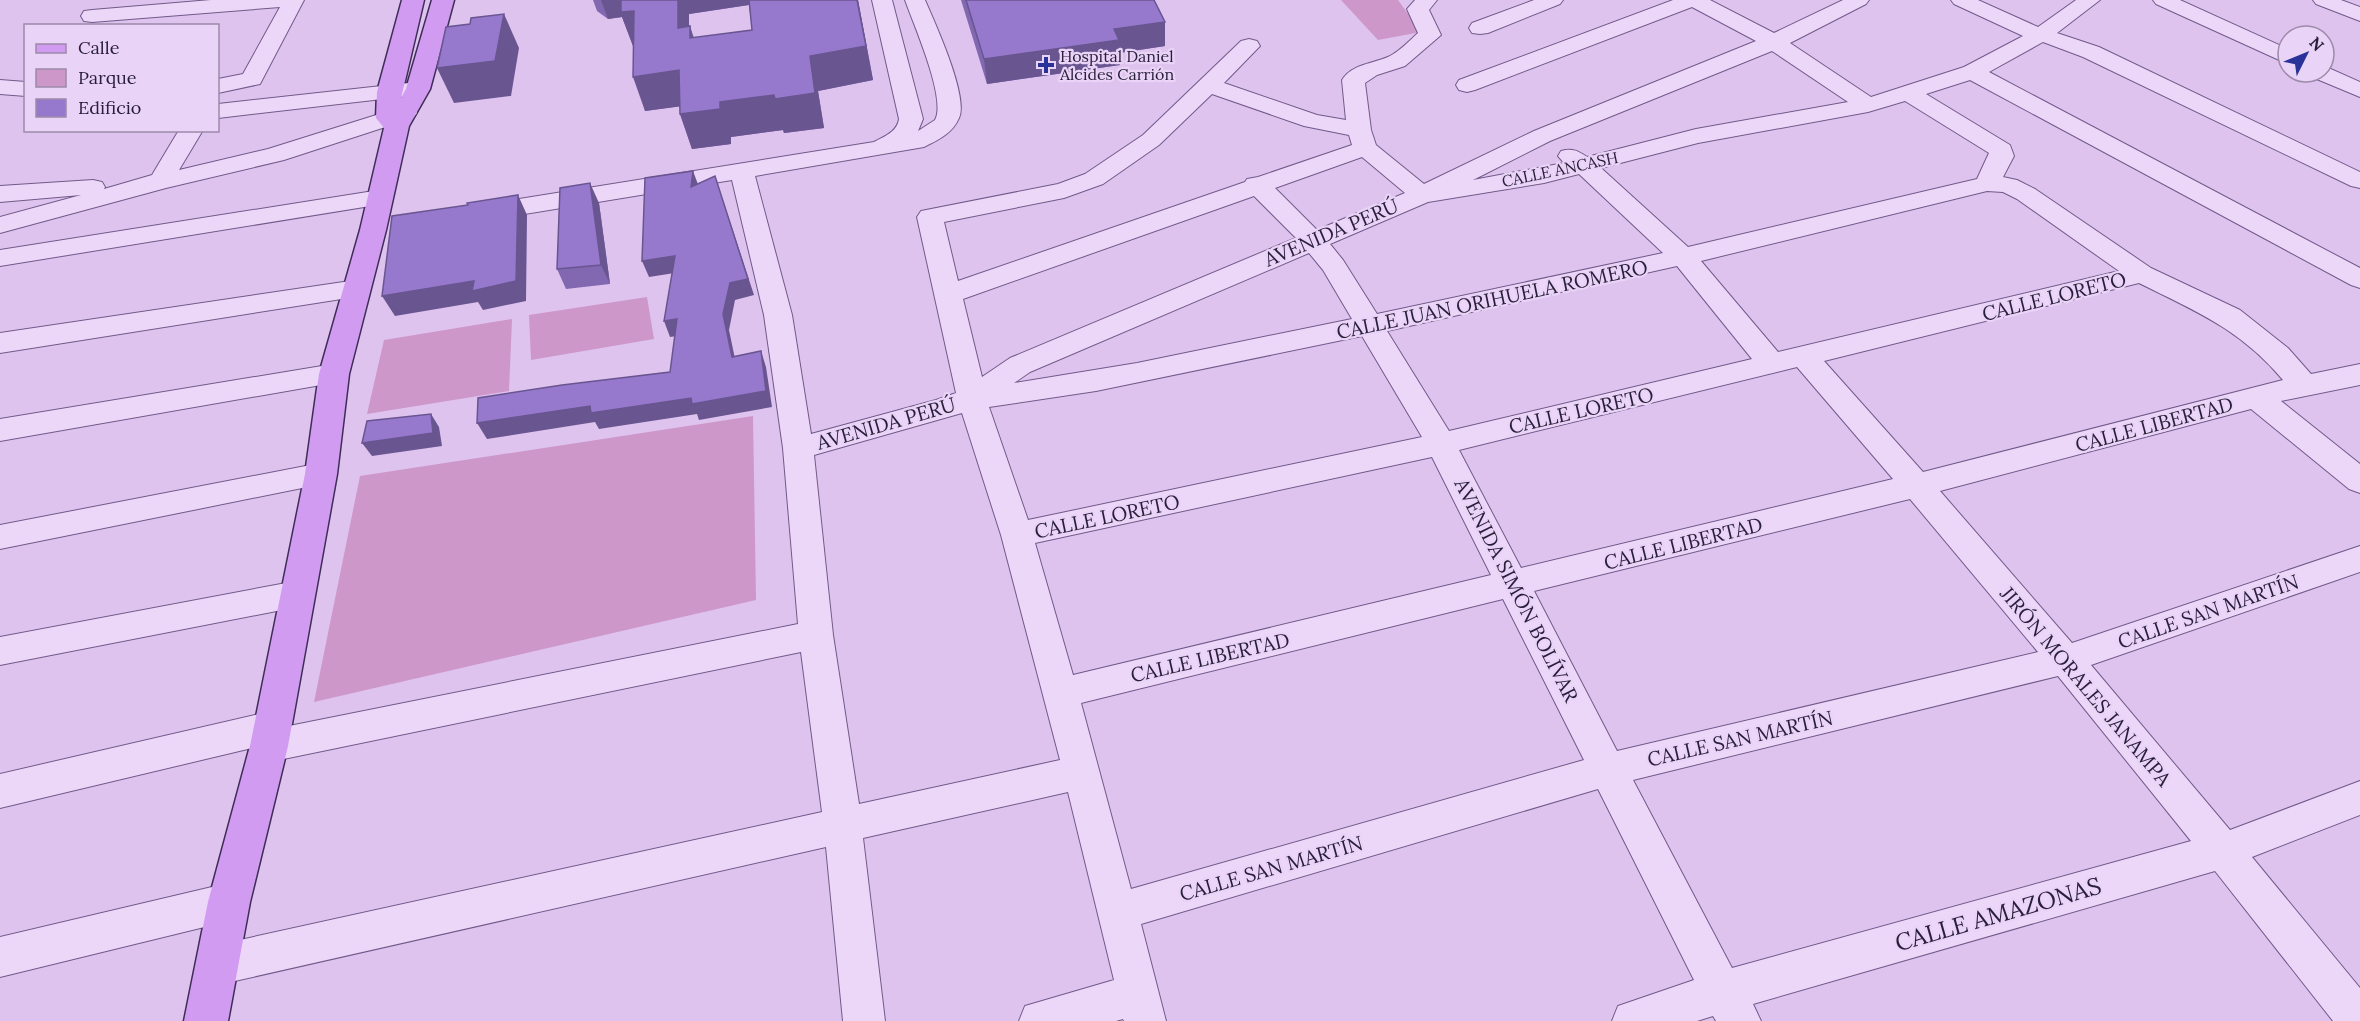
<svg xmlns="http://www.w3.org/2000/svg" width="2360" height="1021" viewBox="0 0 2360 1021" font-family="Lora,serif">
	<style>
		.green { fill: #cd97ca }
		.lines { fill: none; stroke-linecap: round; stroke-linejoin: round }
		.minor-casing { stroke: #705a89; stroke-width: 2 }
		.major-casing { stroke: #3e2e57; stroke-width: 3 }
		.minor { fill: #ecd7f9; fill-rule: evenodd }
		.major { fill: #d19bf2; fill-rule: evenodd }
		.wall { fill: #8168b0; fill-rule: evenodd }
		.shaded-wall { fill: #695590 }
		.building { fill: #9679cd; stroke: #695590; stroke-width: 1.5 }
		.poi-dot { fill: #293299; stroke: #e9d3f6; stroke-width: 2 }
		.labels { text-anchor: middle; dominant-baseline: central; stroke-width: 4.5; stroke-linejoin: round; paint-order: stroke }
		.far-poi-label { font-size: 16px; fill: #291e39; stroke: #e9d3f6; text-anchor: start }
		.far-street-label { font-size: 16px; fill: #291e39; stroke: #e9d3f6 }
		.street-label { font-size: 20px; fill: #291e39; stroke: #e9d3f6 }
		.near-street-label { font-size: 24px; fill: #291e39; stroke: #e9d3f6 }
	</style>
	<rect width="100%" height="100%" fill="#dfc3ef"/>
	<g class="green">
		<path d="M1341,0H1398L1421,32L1378,40Z"/>
		<path d="M647,297L654,339L531,360L529,315Z"/>
		<path d="M512,319L509,391L367,414L384,340Z"/>
		<path d="M753,416L756,600L314,702L360,476Z"/>
	</g>
	<g class="lines">
		<defs>
			<g id="minor">
				<path d="M211,0H304L260,84L218,93V79L243,74L280,7L92,22L84,21L81,16L84,11L92,10Z"/>
				<path d="M872,0H892L923,119L918,131L935,120C947,99 913,23 905,0H925C935,23 969,97 959,118C953,133 938,140 924,147L755,176L792,315L811,434L936,400L956,393L917,217L921,211L1058,184L1085,174L1143,135L1241,41L1249,39L1257,41L1260,46L1224,83L1317,115L1346,120L1342,80C1352,64 1372,64 1388,57C1399,52 1409,41 1418,33L1407,9L1415,0H1437L1429,10L1441,35L1405,66L1377,75L1365,83L1371,130L1376,145L1424,184L1534,131L1756,41L1692,7L1475,90L1467,92L1459,90L1456,85L1459,80L1673,0H1710L1774,33L1843,0H1869L1866,4L1790,43L1871,97L1964,67L2023,36L1954,4L1951,0H1978L2038,27L2076,0H2100L2057,33L2099,47L2360,172V188L2351,186L2083,57L2043,42L1989,72L2360,268V288L2351,285L1970,80L1926,94L2010,145L2014,156L2003,177L2017,180L2035,189L2151,268L2240,310L2288,348L2311,374L2360,364V385L2281,401L2360,464V493L2349,489L2251,409L1940,491L2072,643L2360,546V572L2091,665L2230,830L2360,781V815L2252,857L2360,988V1021H2333L2215,871L1753,1004L1761,1021H1716L1713,1016L1697,1021H1612L1618,1006L1694,980L1598,789L1141,924L1166,1021H1124L1123,1019L1116,1021H1019L1025,1006L1114,980L1068,792L863,838L885,1021H843L826,847L217,985L203,979L197,965L203,951L217,945L822,812L801,652L269,762L256,757L252,748L0,808V774L272,711L285,716L289,726L798,624L783,448L764,315L732,180L482,221L473,219L469,213L473,207L482,205L874,142C885,136 897,132 899,119ZM1772,51L1848,102L1696,129L1587,157C1578,151 1573,148 1561,151L1558,156L1564,163L1473,180L1550,141ZM1212,94L1304,126L1349,135L1352,145L1258,177L1247,179L1245,182L958,281L944,222L1064,198L1103,184L1159,145ZM1905,101L1989,153L1977,179L1688,247L1601,168L1698,143L1868,112ZM1362,157L1405,193L1317,230L1275,188ZM1579,174L1663,253L1377,314L1343,260L1330,244L1428,202L1544,183ZM1987,191L2003,192L2017,199L2119,271L1778,352L1701,261ZM1254,196L1296,238L1010,358L982,377L963,299ZM1309,253L1323,270L1352,319L1137,363L1014,383L1030,372ZM1677,266L1752,359L1449,431L1387,331ZM2139,283C2197,312 2240,329 2283,380L1923,472L1824,361ZM1362,336L1422,437L1028,520L989,407L1096,391ZM1797,367L1893,479L1521,568L1459,450ZM962,413L1001,535L1060,760L859,804L833,635L814,455ZM1432,457L1491,575L1073,675L1035,543ZM1910,499L2038,652L1617,751L1534,591ZM1503,599L1584,760L1131,889L1081,703ZM2058,676L2191,841L1732,968L1633,780Z"/>
				<path d="M1534,0H1563L1560,4L1488,33L1480,34L1472,33L1469,28L1472,23Z"/>
				<path d="M2153,0H2180L2288,49V64L2156,4Z"/>
				<path d="M2313,0H2341L2360,7V21L2316,4Z"/>
				<path d="M2324,66L2360,82V97L2312,77L2309,72H2324Z"/>
				<path d="M0,80L26,82V96L0,94Z"/>
				<path d="M418,82L426,84L429,89L426,94L218,118V104Z"/>
				<path d="M405,106L413,108L417,113L413,118L284,160L166,188L0,233V217L81,195L0,202V186L93,180L102,182L105,187L104,189L152,175L179,130H203L179,170L268,149Z"/>
				<path d="M380,190L389,193L393,198L389,203L0,266V250Z"/>
				<path d="M357,280L367,283L370,289L367,295L0,353V333Z"/>
				<path d="M334,364L344,367L348,374L344,381L0,441V419Z"/>
				<path d="M321,463L332,466L336,474L332,482L0,549V525Z"/>
				<path d="M297,581L309,585L314,594L309,603L297,607L0,665V637Z"/>
				<path d="M229,883L243,889L249,902L243,915L229,921L0,977V937Z"/>
			</g>
			<path id="major" d="M402,0H424L401,98L406,89L432,0H454L430,89L409,126L386,230L349,374L337,474L288,746L250,902L228,1021H184L208,902L250,746L305,474L319,374L360,230L384,128L376,118L377,92Z"/>
		</defs>
		<use href="#minor" class="minor-casing"/>
		<use href="#major" class="major-casing"/>
		<use href="#minor" class="minor"/>
		<use href="#major" class="major"/>
	</g>
	<g class="wall">
		<path d="M593,0H858L873,80L818,91L824,128L784,133L783,130L731,137V144L692,149L680,114V106L645,111L633,46L622,17L608,19L597,11ZM749,5L752,30L693,38L690,26H689V14Z"/>
		<path d="M961,0H1154L1165,22V46L1119,53L1120,65L987,84Z"/>
		<path d="M599,203L610,284L566,289L557,269Z"/>
	</g>
	<g class="shaded-wall">
		<path d="M601,0H628L634,11L633,46L622,17L608,19Z"/>
		<path d="M678,0H754L755,4L689,14V62L678,28Z"/>
		<path d="M858,0L873,80L818,91L824,128L784,133L783,130L731,137V144L692,149L680,114L720,102Z"/>
		<path d="M504,14L519,48L511,96L454,103L437,68Z"/>
		<path d="M1165,22V46L1119,53L1120,65L987,84L984,59L1114,29Z"/>
		<path d="M690,26L701,60L690,38Z"/>
		<path d="M679,70L691,105L645,111L633,77Z"/>
		<path d="M693,171L699,187H691Z"/>
		<path d="M715,176L754,295L735,300L729,330L738,373L732,357L723,314Z"/>
		<path d="M590,183L599,203L610,284L601,265Z"/>
		<path d="M518,195L527,215L526,301L483,310L478,302L395,316L382,296L474,281Z"/>
		<path d="M675,256L681,272L649,277L642,261Z"/>
		<path d="M677,319L684,335L670,337L664,321Z"/>
		<path d="M761,351L766,367L772,407L699,420L697,414L599,429L595,422L487,439L477,423Z"/>
		<path d="M431,414L439,427L442,446L372,456L362,443Z"/>
	</g>
	<g class="building">
		<path d="M621,0H678V28L690,26V38L752,30L749,0H857L866,46L810,56L815,93L775,99L774,95L720,102V109L680,114L679,70L633,77L634,11L621,12Z"/>
		<path d="M966,0H1154L1165,22L1114,29L1119,40L984,59Z"/>
		<path d="M504,14L495,61L437,68L446,27L470,24L471,18Z"/>
		<path d="M693,171L691,187L715,176L748,279L730,283L723,314L732,357L761,351L766,391L692,404L691,398L591,413L590,406L477,423L478,398L562,385L670,372L677,319L664,321L675,256L642,261L645,178Z"/>
		<path d="M590,183L601,265L557,269L560,188Z"/>
		<path d="M518,195L516,281L472,291L474,281L382,296L392,216L468,205L467,203Z"/>
		<path d="M431,414L433,433L362,443L367,421Z"/>
	</g>
	<path class="poi-dot" d="M1043 56h6v6h6v6h-6v6h-6v-6h-6v-6h6z"/>
	<g class="labels">
		<g class="far-poi-label">
			<text x="1060" y="56">Hospital Daniel<tspan x="1060" dy="18">Alcides Carrión</tspan></text>
		</g>
		<g class="far-street-label">
			<text transform="translate(1560 169) rotate(-12)">CALLE ANCASH</text>
		</g>
		<g class="street-label">
			<text transform="translate(1331 232) rotate(-23)">AVENIDA PERÚ</text>
			<text transform="translate(2054 296) rotate(-14)">CALLE LORETO</text>
			<text transform="translate(1492 299) rotate(-12)">CALLE JUAN ORIHUELA ROMERO</text>
			<text transform="translate(1581 410) rotate(-13)">CALLE LORETO</text>
			<text transform="translate(886 423) rotate(-16)">AVENIDA PERÚ</text>
			<text transform="translate(2154 424) rotate(-15)">CALLE LIBERTAD</text>
			<text transform="translate(1107 516) rotate(-12)">CALLE LORETO</text>
			<text transform="translate(1683 543) rotate(-14)">CALLE LIBERTAD</text>
			<text transform="translate(1517 590) rotate(63)">AVENIDA SIMÓN BOLÍVAR</text>
			<text transform="translate(2208 611) rotate(-19)">CALLE SAN MARTÍN</text>
			<text transform="translate(1210 657) rotate(-13)">CALLE LIBERTAD</text>
			<text transform="translate(2086 686) rotate(50)">JIRÓN MORALES JANAMPA</text>
			<text transform="translate(1740 738) rotate(-13)">CALLE SAN MARTÍN</text>
			<text transform="translate(1271 868) rotate(-16)">CALLE SAN MARTÍN</text>
		</g>
		<g class="near-street-label">
			<text transform="translate(1998 914) rotate(-16)">CALLE AMAZONAS</text>
		</g>
	</g>
	<rect x="24" y="24" width="195" height="108" fill="#e9d3f6" stroke="#9c8baa" stroke-width="1.5"/>
	<rect x="36" y="44" width="30" height="9" fill="#d19bf2" stroke="#9c8baa" stroke-width="1.5"/>
	<text x="78" y="54" font-size="18" fill="#291e39">Calle</text>
	<rect x="36" y="69" width="30" height="18" fill="#cd97ca" stroke="#9c8baa" stroke-width="1.5"/>
	<text x="78" y="84" font-size="18" fill="#291e39">Parque</text>
	<rect x="36" y="99" width="30" height="18" fill="#9679cd" stroke="#9c8baa" stroke-width="1.5"/>
	<text x="78" y="114" font-size="18" fill="#291e39">Edificio</text>
	<g transform="translate(2306 54) rotate(47)"><circle r="28" fill="#e9d3f6" stroke="#9c8baa" stroke-width="1.5"/>
	<path d="M0-4.5L10 22L0 15L-10 22Z" fill="#293299"/>
	<text y="-9" font-size="16" font-weight="bold" text-anchor="middle" fill="#291e39">N</text>
	</g>
</svg>
